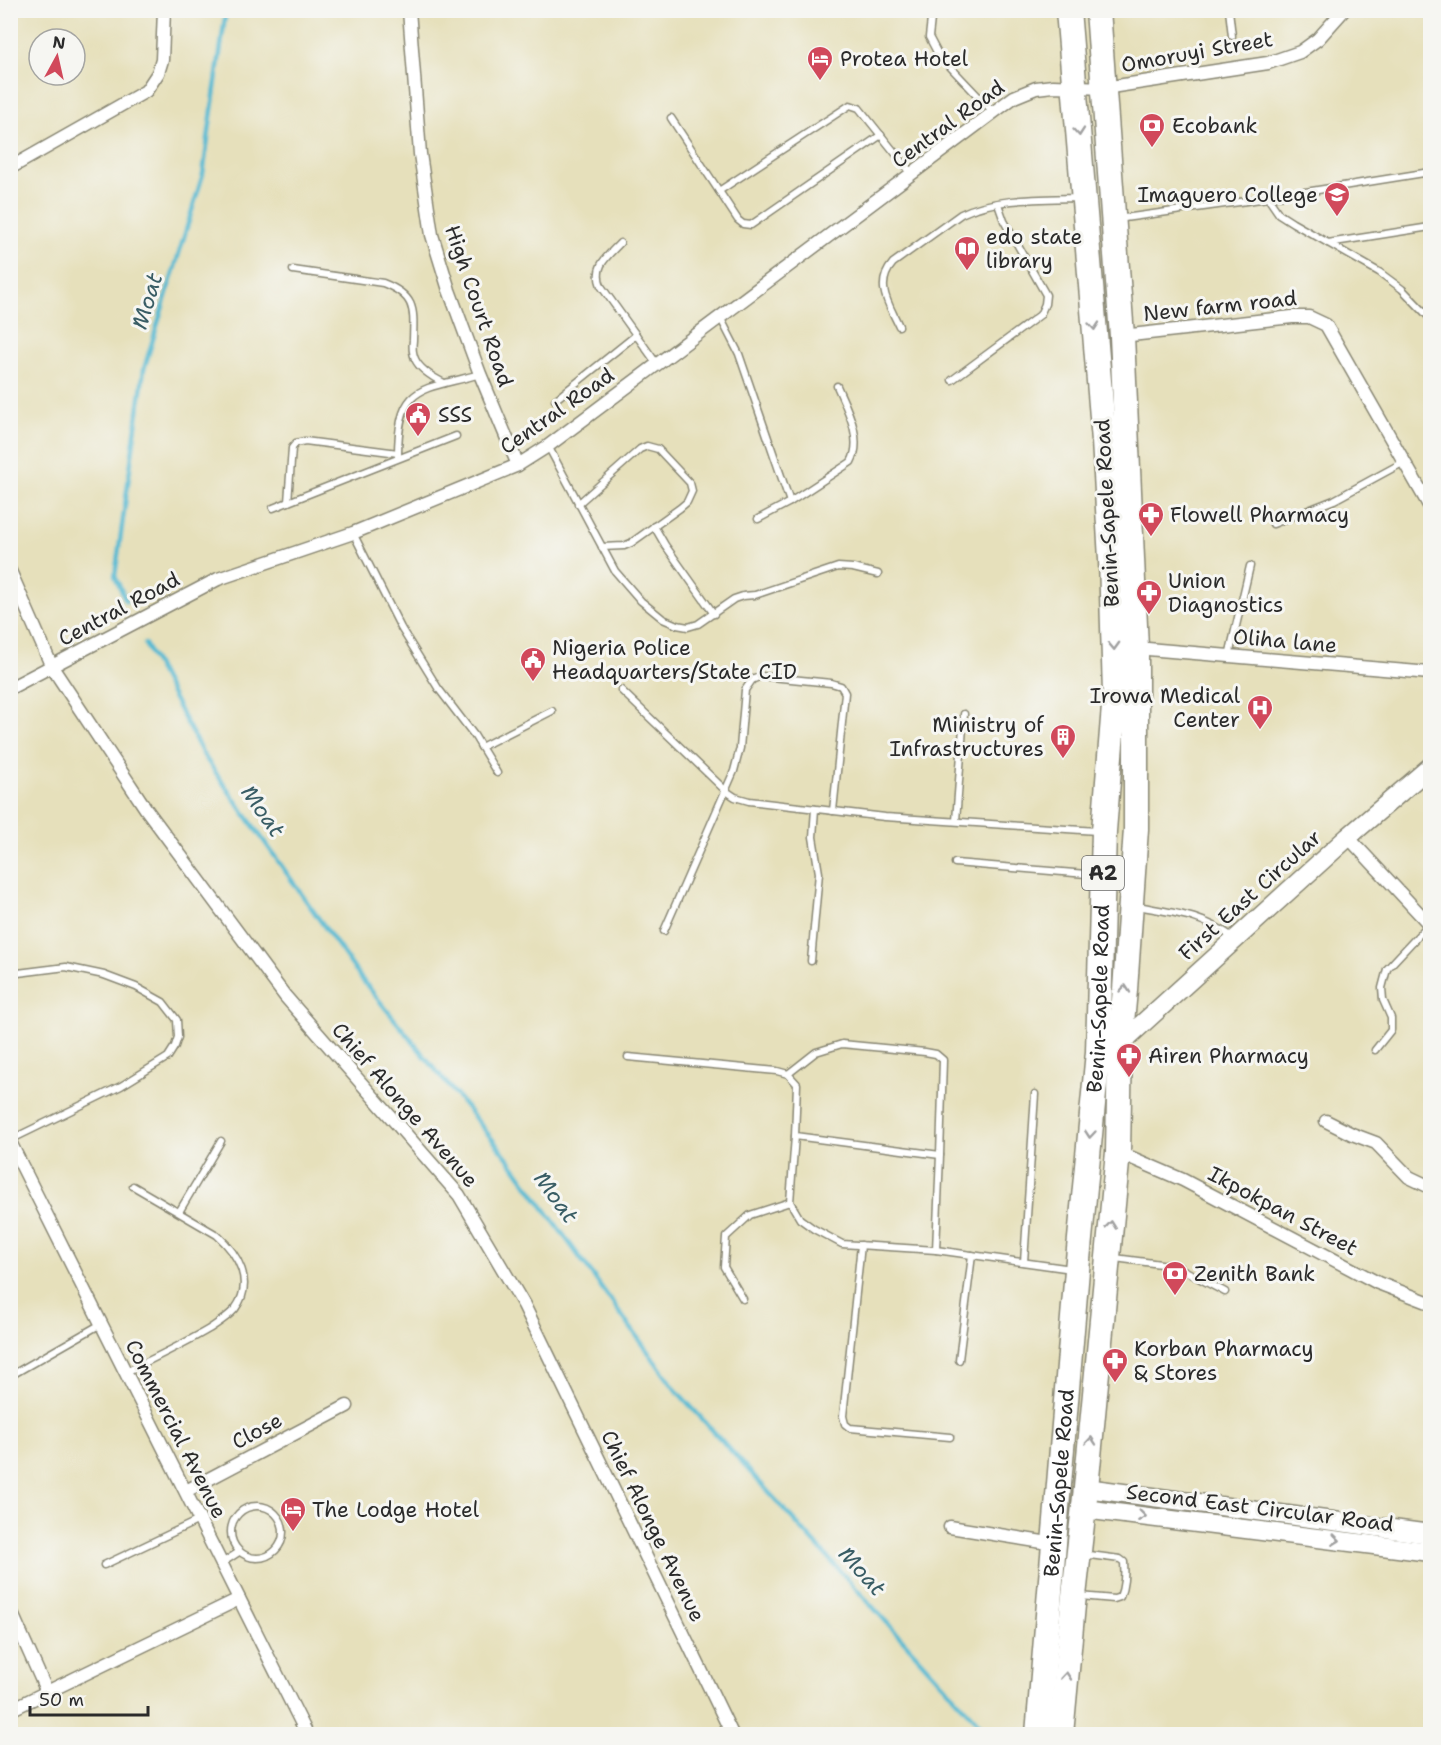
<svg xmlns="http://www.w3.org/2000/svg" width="1441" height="1745" viewBox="0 0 1441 1745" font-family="'Shantell Sans',sans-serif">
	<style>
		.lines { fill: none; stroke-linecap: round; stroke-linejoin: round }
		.stream { stroke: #54b9d2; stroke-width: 4.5 }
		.lane-casing { stroke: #888673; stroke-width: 9 }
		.street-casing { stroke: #888673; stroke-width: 15 }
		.secondary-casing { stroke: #888673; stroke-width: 21 }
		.highway-casing { stroke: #888673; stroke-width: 27 }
		.lane { stroke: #fff; stroke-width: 6 }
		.street { stroke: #fff; stroke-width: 12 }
		.secondary { stroke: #fff; stroke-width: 18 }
		.highway { stroke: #fff; stroke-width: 24 }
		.oneway { stroke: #a0a0a0 }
		.labels { text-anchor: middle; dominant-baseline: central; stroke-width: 6; stroke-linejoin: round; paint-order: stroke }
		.shield { fill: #f6f6f2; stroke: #686867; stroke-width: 1.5 }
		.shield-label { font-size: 20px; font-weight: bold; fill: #2b2b2b }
		.street-label { font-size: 21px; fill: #2b2b2b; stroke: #f6f6f2 }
		.poi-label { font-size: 21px; fill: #2b2b2b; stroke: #f6f6f2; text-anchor: start }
		.water-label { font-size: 22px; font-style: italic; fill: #395d65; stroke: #f6f6f2 }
	</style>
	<rect width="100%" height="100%" fill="#f6f6f2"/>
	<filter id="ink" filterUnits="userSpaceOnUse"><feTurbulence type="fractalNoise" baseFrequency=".0167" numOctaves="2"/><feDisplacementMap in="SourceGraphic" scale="12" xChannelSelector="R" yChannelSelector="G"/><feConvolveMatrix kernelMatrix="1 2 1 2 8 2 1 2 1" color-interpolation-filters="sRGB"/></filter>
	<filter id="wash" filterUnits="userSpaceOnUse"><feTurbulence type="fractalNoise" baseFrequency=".008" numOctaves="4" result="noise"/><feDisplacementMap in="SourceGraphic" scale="24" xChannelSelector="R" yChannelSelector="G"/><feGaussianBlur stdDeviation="1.35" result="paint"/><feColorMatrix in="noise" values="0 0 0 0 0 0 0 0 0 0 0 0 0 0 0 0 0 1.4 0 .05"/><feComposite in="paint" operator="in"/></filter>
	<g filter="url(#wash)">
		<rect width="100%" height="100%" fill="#e6e0bb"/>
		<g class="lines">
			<g class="stream">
				<path d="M126,601L115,576L144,369L203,174L226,10"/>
				<path d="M145,644L204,756L360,977L510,1161L675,1389L988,1734"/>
			</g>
		</g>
	</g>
	<g filter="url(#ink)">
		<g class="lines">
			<defs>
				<g id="lane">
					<path d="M932,10L929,37L938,54L994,113"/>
					<path d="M1229,10L1232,36"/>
					<path d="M671,118L738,220L743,224L751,225L881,135"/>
					<path d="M719,191L850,105L859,108L912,174"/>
					<path d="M1268,198L1279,214L1293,223L1379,272L1402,289L1430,318"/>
					<path d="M1117,219L1268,198L1430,172"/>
					<path d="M620,243C607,257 593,266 601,286L657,364"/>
					<path d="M1328,243L1430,227"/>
					<path d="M293,270L383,283C416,296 414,309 413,340C412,347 412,352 415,359C420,370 434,378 444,383"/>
					<path d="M720,317L739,354L790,502"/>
					<path d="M899,326C889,304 874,285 893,263L961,214C994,198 1042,199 1078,198"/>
					<path d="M952,380L1040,315L1045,304L1046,295L1004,221L998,204"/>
					<path d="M555,400L636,335"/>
					<path d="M548,446L615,571L641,601L663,619L677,625L688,627L698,624L734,599L743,596L755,595L838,567L853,568L878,574"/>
					<path d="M398,456C398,382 422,391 480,374"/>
					<path d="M288,502L292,448L296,443L305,441L398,453"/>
					<path d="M578,504L640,449L647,446L658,449L690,483L692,491L687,502L680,508L631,543L624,546L602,547"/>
					<path d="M273,508L456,436"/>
					<path d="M758,519L790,502L851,462C864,439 846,407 837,386"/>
					<path d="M1273,524L1334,500L1404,462"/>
					<path d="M654,526L665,545L714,614"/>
					<path d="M353,533L401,628L438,688L474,735L497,773"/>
					<path d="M1229,656L1250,566"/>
					<path d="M621,690L726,791L735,797L749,801L885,817L1097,831"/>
					<path d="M481,747L552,711"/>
					<path d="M956,821L964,714"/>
					<path d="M955,863L1098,875"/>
					<path d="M1137,906C1175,913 1202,915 1234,938"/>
					<path d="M664,931L734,771L740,748L745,690L752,680L761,676L831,683L841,686L845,693L833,811"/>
					<path d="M811,961L819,873L813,837L815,809"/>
					<path d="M10,974L66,967L104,975L136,987L163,1002L177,1020L178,1037L175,1046L168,1057L121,1086L10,1140"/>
					<path d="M1375,1050L1391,1030V1018L1383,1000L1382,988L1387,969L1429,924"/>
					<path d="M628,1057L777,1071L788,1074L797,1084L795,1136L790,1202L800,1219L814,1229L842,1244L936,1250L1072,1269"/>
					<path d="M788,1074L816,1052L842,1044L925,1052L936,1054L943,1060L940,1155L795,1136"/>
					<path d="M179,1212L221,1141"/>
					<path d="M861,1245L843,1416L845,1424L850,1428L950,1437"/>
					<path d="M936,1250L940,1155"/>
					<path d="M1115,1258L1176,1266L1225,1292"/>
					<path d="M1024,1262L1035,1094"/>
					<path d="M743,1299L724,1267L726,1237L750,1215L790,1202"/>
					<path d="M959,1360L972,1255"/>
					<path d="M126,1372C154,1358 182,1345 209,1329C218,1323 228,1317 235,1309C255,1282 238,1254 217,1235L133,1186"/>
					<path d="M10,1376L101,1324"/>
					<circle cx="257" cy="1532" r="26"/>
					<path d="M222,1563L239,1552"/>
					<path d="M104,1565L199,1520"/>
					<path d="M1080,1596L1114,1599L1120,1597C1124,1587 1125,1573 1124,1562L1120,1559L1082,1554"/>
				</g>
				<g id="street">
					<path d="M409,10L420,154L432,235L449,290L480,374L518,465"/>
					<path d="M10,168L146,91L158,73L162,60L164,10"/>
					<path d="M1122,336L1292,317H1309L1326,325L1430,507"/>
					<path d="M10,571L52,667L146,809L285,996L459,1195L524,1305L732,1734"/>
					<path d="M1136,648L1430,673"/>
					<path d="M10,688L218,579L353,533L518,465L548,446L1014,97L1036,88L1053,86L1104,88L1268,63L1300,52L1318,39L1344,10"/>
					<path d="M1348,837L1430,925"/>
					<path d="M1326,1121L1352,1134L1376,1143L1409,1177L1430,1187"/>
					<path d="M10,1142L307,1734"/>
					<path d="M1118,1152L1183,1180L1378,1283L1430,1303"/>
					<path d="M186,1491L347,1406"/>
					<path d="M950,1527L1055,1544"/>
					<path d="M10,1609L47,1692"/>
					<path d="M10,1710L239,1599"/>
				</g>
				<g id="secondary">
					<path d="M1115,1046L1120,1044L1348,837L1430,767"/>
					<path d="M1086,1488L1430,1534"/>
					<path d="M1084,1509L1430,1552"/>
				</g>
				<g id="highway">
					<path id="s1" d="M1038,1734L1077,1270L1098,1052L1104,831L1115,694L1111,559L1104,441L1068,10"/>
					<path d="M1061,1734L1073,1605L1086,1488L1118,1152L1120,1044L1125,990L1136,829V648L1128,469L1122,336L1098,10"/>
				</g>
			</defs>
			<use href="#lane" class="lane-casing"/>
			<use href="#street" class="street-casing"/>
			<use href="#secondary" class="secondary-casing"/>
			<use href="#highway" class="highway-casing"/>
			<use href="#lane" class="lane"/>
			<use href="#street" class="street"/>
			<use href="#secondary" class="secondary"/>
			<use href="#highway" class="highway"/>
		</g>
		<defs><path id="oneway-chevron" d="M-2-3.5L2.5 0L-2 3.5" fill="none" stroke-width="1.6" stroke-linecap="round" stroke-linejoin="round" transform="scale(1.5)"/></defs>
		<g class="oneway">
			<use href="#oneway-chevron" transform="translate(1079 132) rotate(85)"/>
			<use href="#oneway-chevron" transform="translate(1094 326) rotate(85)"/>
			<use href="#oneway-chevron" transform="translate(1114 646) rotate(88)"/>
			<use href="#oneway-chevron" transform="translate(1125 989) rotate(-85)"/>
			<use href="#oneway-chevron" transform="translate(1090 1134) rotate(95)"/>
			<use href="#oneway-chevron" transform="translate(1111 1225) rotate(-84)"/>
			<use href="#oneway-chevron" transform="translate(1091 1441) rotate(-85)"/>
			<use href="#oneway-chevron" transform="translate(1142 1516) rotate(7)"/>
			<use href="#oneway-chevron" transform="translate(1336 1540) rotate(7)"/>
			<use href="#oneway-chevron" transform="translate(1066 1676) rotate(-85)"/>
		</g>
	</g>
	<defs>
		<symbol id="hotel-pin" viewBox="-11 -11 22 30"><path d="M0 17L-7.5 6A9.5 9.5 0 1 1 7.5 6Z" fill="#d1495b" stroke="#f6f6f2"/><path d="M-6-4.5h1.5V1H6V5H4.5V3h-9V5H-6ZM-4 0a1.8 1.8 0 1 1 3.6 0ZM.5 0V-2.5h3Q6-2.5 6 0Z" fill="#fff"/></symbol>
		<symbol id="bank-pin" viewBox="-11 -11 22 30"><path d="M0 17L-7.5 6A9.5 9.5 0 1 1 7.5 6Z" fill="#d1495b" stroke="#f6f6f2"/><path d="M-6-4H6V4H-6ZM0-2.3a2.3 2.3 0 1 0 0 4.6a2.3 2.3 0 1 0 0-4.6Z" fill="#fff"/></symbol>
		<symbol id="university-pin" viewBox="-11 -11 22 30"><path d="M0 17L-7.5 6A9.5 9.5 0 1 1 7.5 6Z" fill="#d1495b" stroke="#f6f6f2"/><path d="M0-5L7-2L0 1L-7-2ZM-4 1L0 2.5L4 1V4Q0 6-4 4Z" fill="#fff"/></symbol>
		<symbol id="library-pin" viewBox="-11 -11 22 30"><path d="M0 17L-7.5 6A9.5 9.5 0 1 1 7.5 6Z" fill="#d1495b" stroke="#f6f6f2"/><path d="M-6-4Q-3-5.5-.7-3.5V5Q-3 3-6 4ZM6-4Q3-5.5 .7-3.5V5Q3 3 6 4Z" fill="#fff"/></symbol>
		<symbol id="civic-pin" viewBox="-11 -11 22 30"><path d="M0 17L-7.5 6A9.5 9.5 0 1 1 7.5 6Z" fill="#d1495b" stroke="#f6f6f2"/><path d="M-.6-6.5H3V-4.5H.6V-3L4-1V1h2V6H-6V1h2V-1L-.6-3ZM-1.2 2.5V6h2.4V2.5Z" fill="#fff"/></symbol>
		<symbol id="pharmacy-pin" viewBox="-11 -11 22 30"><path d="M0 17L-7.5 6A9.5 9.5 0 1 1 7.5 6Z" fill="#d1495b" stroke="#f6f6f2"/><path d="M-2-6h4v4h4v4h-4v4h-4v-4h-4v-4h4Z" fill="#fff"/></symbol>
		<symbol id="hospital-pin" viewBox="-11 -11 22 30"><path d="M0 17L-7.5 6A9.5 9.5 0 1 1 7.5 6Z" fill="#d1495b" stroke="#f6f6f2"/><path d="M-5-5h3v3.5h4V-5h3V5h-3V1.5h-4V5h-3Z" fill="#fff"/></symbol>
		<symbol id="building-pin" viewBox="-11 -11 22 30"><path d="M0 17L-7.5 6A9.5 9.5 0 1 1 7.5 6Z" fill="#d1495b" stroke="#f6f6f2"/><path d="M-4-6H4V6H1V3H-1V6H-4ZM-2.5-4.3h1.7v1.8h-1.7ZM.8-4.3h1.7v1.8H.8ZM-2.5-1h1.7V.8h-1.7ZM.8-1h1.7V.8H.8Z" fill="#fff"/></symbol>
	</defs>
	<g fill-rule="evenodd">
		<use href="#hotel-pin" x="805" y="44" width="30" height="40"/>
		<use href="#bank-pin" x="1137" y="111" width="30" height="40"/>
		<use href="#university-pin" x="1322" y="180" width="30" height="40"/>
		<use href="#library-pin" x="952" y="234" width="30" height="40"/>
		<use href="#civic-pin" x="403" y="400" width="30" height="40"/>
		<use href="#pharmacy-pin" x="1136" y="500" width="30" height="40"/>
		<use href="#pharmacy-pin" x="1134" y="578" width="30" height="40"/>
		<use href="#civic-pin" x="518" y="645" width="30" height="40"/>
		<use href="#hospital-pin" x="1245" y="693" width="30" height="40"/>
		<use href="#building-pin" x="1048" y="722" width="30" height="40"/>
		<use href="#pharmacy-pin" x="1114" y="1041" width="30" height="40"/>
		<use href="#bank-pin" x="1160" y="1259" width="30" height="40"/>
		<use href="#pharmacy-pin" x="1100" y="1346" width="30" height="40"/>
		<use href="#hotel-pin" x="278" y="1495" width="30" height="40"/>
	</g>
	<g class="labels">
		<rect class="shield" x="1082" y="856" width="42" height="34" rx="4.5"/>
		<g class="shield-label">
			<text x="1103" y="873">A2</text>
		</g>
		<g class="street-label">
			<text transform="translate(1197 52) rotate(-10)">Omoruyi Street</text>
			<text transform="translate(948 124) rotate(-36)">Central Road</text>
			<text transform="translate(479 306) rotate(71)">High Court Road</text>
			<text transform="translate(1220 306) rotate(-6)">New farm road</text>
			<text transform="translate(557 411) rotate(-35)">Central Road</text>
			<text transform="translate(1107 513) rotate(-93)">Benin-Sapele Road</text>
			<text transform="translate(119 609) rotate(-28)">Central Road</text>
			<text transform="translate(1285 641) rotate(5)">Oliha lane</text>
			<text transform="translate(1250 895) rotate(-42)">First East Circular</text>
			<text stroke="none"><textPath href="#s1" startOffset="738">Benin-Sapele Road</textPath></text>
			<text transform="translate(405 1105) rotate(49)">Chief Alonge Avenue</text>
			<text transform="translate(1283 1211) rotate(28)">Ikpokpan Street</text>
			<text transform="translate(176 1429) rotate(63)">Commercial Avenue</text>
			<text transform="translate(257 1431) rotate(-28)">Close</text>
			<text stroke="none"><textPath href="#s1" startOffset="252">Benin-Sapele Road</textPath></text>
			<text transform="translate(1260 1508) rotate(7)">Second East Circular Road</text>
			<text transform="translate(653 1526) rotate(64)">Chief Alonge Avenue</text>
		</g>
		<g class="poi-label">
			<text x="840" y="59">Protea Hotel</text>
			<text x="1172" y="126">Ecobank</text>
			<text x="1318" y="195" text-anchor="end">Imaguero College</text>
			<text x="986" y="237">edo state<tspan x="986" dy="24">library</tspan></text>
			<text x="438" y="415">SSS</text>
			<text x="1170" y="515">Flowell Pharmacy</text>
			<text x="1168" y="581">Union<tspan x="1168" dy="24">Diagnostics</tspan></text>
			<text x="552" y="648">Nigeria Police<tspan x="552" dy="24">Headquarters/State CID</tspan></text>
			<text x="1240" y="696" text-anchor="end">Irowa Medical<tspan x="1240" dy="24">Center</tspan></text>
			<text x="1044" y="725" text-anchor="end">Ministry of<tspan x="1044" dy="24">Infrastructures</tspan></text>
			<text x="1148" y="1056">Airen Pharmacy</text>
			<text x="1194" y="1274">Zenith Bank</text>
			<text x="1134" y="1349">Korban Pharmacy<tspan x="1134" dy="24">&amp; Stores</tspan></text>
			<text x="312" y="1510">The Lodge Hotel</text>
		</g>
		<g class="water-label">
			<text transform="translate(147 301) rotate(-73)">Moat</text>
			<text transform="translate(263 811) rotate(55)">Moat</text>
			<text transform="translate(556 1197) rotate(54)">Moat</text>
			<text transform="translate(862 1571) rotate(48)">Moat</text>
		</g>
	</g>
	<rect width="1441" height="1745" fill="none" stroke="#f6f6f2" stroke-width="36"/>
	<g transform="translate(57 57) rotate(8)"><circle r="28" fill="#f6f6f2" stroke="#a5a5a2" stroke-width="1.5"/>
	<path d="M0-4.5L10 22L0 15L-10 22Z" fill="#d1495b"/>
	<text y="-9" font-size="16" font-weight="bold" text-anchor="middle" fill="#2b2b2b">N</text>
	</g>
	<path d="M30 1706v9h118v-9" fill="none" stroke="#2b2b2b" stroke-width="3"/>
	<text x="39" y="1706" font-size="18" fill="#2b2b2b" stroke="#f6f6f2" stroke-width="4.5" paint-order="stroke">50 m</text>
</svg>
